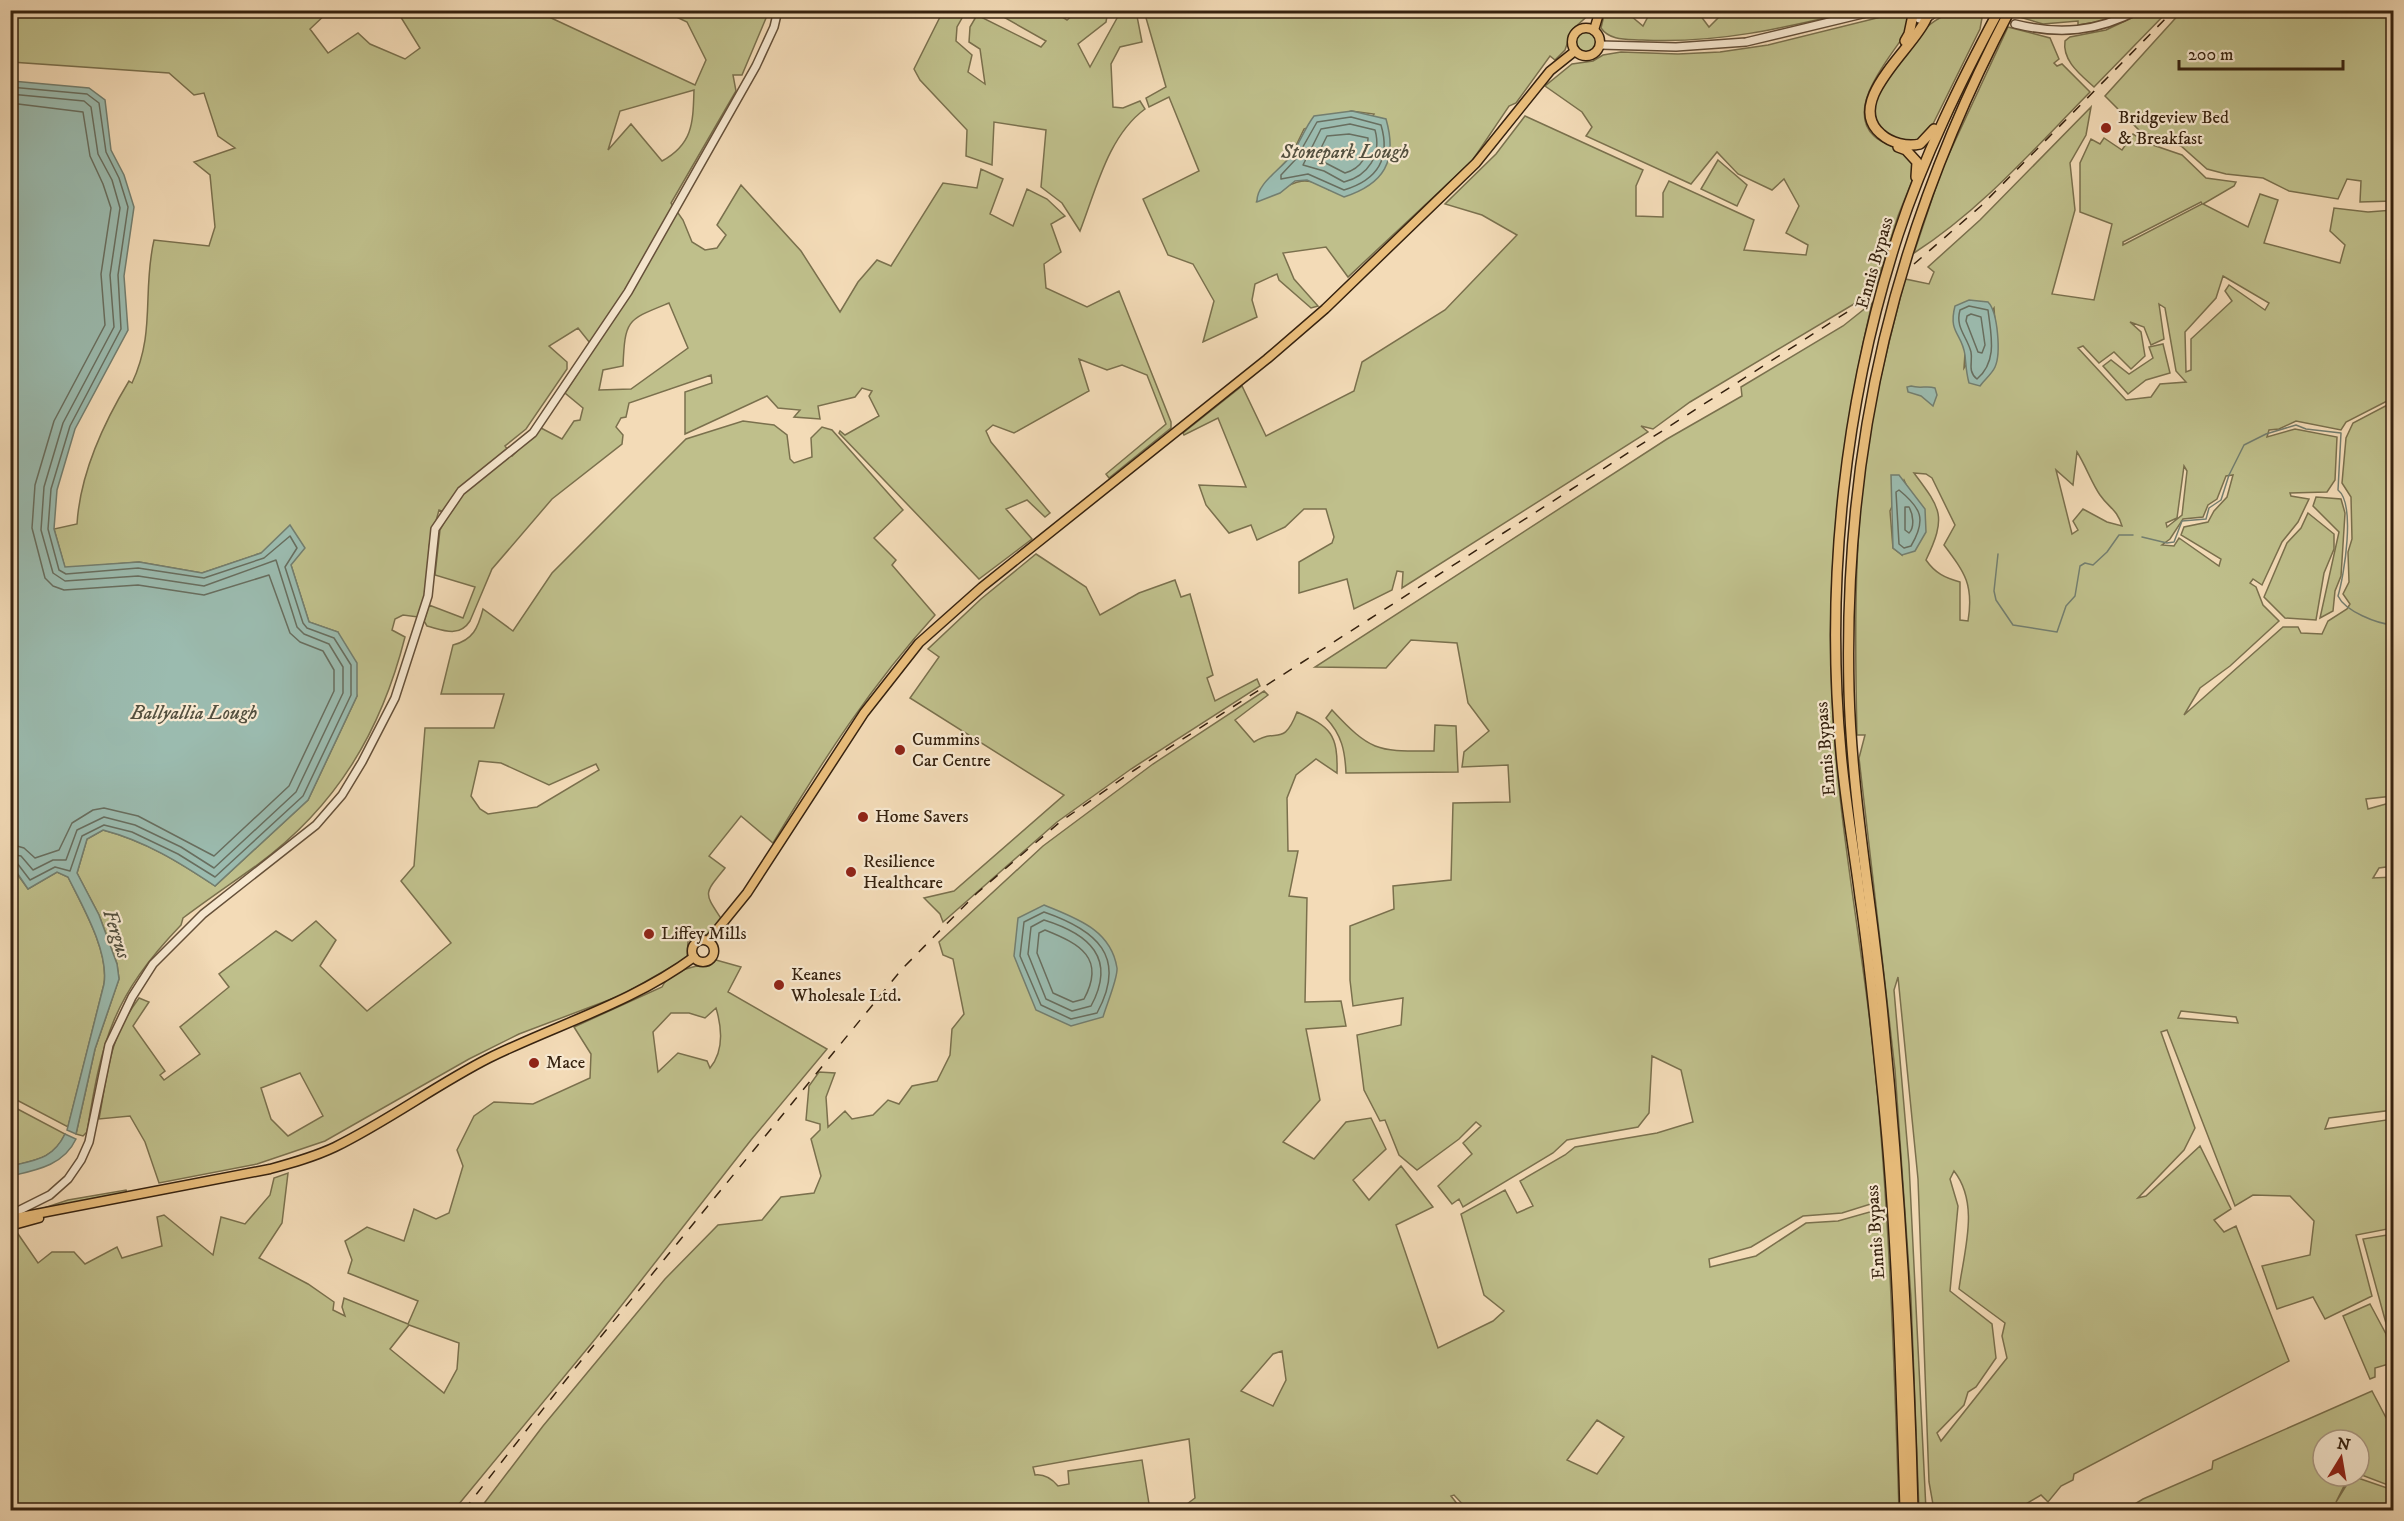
<svg xmlns="http://www.w3.org/2000/svg" width="2404" height="1521" viewBox="0 0 2404 1521" font-family="'IM FELL DW Pica',serif">
	<style>
		.green { fill: #bfbf8b; stroke: #7a704d; stroke-width: 1.5; fill-rule: evenodd }
		.water { fill: #9bbbaf; stroke: #737e6f; stroke-width: 1.5 }
		.lines { fill: none; stroke-linecap: round; stroke-linejoin: round }
		.shore { stroke: #686e5f; stroke-width: 1.5 }
		.stream { stroke: #737e6f; stroke-width: 1.5 }
		.minor-tunnel { stroke: #cdb695; stroke-width: 7; stroke-dasharray: 7 3.5; stroke-linecap: butt }
		.minor-casing { stroke: #655039; stroke-width: 10 }
		.major-casing { stroke: #36220f; stroke-width: 11 }
		.highway-casing { stroke: #36220f; stroke-width: 12 }
		.minor { stroke: #f7e8d0; stroke-width: 7 }
		.major { stroke: #eabe7c; stroke-width: 8 }
		.highway { stroke: #eabe7c; stroke-width: 9 }
		.rail { stroke: #36220f; stroke-width: 1.5; stroke-dasharray: 10 10; stroke-linecap: butt }
		.poi-dot { fill: #8f2418; stroke: #f7e8d0; stroke-width: 2 }
		.labels { text-anchor: middle; dominant-baseline: central; stroke-width: 4.5; stroke-linejoin: round; paint-order: stroke }
		.poi-label { font-size: 18px; fill: #36220f; stroke: #f7e8d0; text-anchor: start }
		.street-label { font-size: 18px; fill: #36220f; stroke: #f7e8d0 }
		.water-label { font-size: 20px; font-style: italic; fill: #54503f; stroke: #f7e8d0 }
	</style>
	<rect width="100%" height="100%" fill="#f3dbb7"/>
	<filter id="stains"><feTurbulence type="fractalNoise" baseFrequency=".00333" numOctaves="4"/><feColorMatrix values="0 0 0 0 .2 0 0 0 0 .09 0 0 0 0 .02 0 0 0 .5 -.17"/></filter>
	<radialGradient id="worn" r=".72"><stop offset=".6" stop-color="#630" stop-opacity="0"/><stop offset="1" stop-color="#630" stop-opacity=".3"/></radialGradient>
	<g class="green">
		<path d="M534,10L695,85L706,60L687,22L664,11H769L742,75H733L736,91L671,203L683,220L692,242L705,250L717,248L726,235L717,225L741,185L801,251L840,312L858,282L877,260L891,266L943,183L977,188L981,169L1003,179L990,214L1013,226L1027,189L1047,199L1065,216L1051,224L1061,252L1044,264L1046,288L1087,307L1119,291L1171,422V428L1109,478L1106,474L1166,424L1147,375L1122,365L1107,370L1079,359L1089,391L1014,433L993,425L986,431L991,442L1050,513L1045,517L1027,500L1006,509L1032,539L979,579L839,433L840,431L845,435L879,416L869,396L872,391L862,388L855,397L818,406L820,419L794,417L800,410L778,408L767,396L685,434V392L712,383L711,375L629,403L626,417L621,418L616,427L623,435L622,444L552,499L492,569L470,621C459,638 443,630 427,626L424,621L429,605L463,618L475,587L435,575L440,530L449,514L439,510L429,546V582L418,617L403,615L395,619L392,630L405,637C381,732 336,807 257,865C232,883 207,900 183,918L181,925C113,996 102,1038 87,1132L83,1136L76,1134L95,1049L119,979L117,964L99,915L77,873L87,839L103,830C145,841 179,862 215,886L308,800L357,696L338,632L309,622L291,565L261,553L202,573L139,562L65,568L54,529L77,524C80,474 103,424 129,381L132,383C156,332 142,292 154,240L209,246L215,227L210,175L194,162L235,148L218,136L204,93L194,95L169,73L11,62V11H329L310,29L328,53L358,33L370,44L405,59L420,48L397,11ZM694,90C693,123 693,144 662,161L631,124L608,150L620,111ZM669,303L688,348L631,389L599,390L603,370L623,366C625,319 627,320 669,303ZM578,328L594,348L565,393L583,408L580,420L574,421L562,439L541,428L512,456L505,446L526,429L567,369V362L549,346Z"/>
		<path d="M2017,10L2128,11L2109,20L2078,25V21L2043,24L2016,16Z"/>
		<path d="M943,11H966L957,27L956,41L972,55L968,72L985,84L980,49L969,42L970,27L977,15L1041,47L1046,41L993,11H1053L1067,20L1075,13L1072,11H1108L1106,22L1078,44L1090,67L1121,11H1136L1142,42L1120,47L1111,64L1113,107L1123,108L1140,101L1145,109C1108,136 1096,190 1080,231L1062,203L1041,187L1046,130L994,122L992,165L966,156L967,130L920,80L914,69Z"/>
		<path d="M1144,11H1593L1572,30L1565,50L1555,60L1550,56L1516,103L1509,106L1472,161L1348,277L1326,247L1283,253L1294,279L1318,306L1311,308L1279,280L1277,274L1255,284L1252,300L1257,317L1203,342L1214,301L1193,264L1168,255L1143,199L1199,171L1169,97L1149,107L1146,98L1166,87ZM1351,111L1374,114L1329,190C1299,169 1286,190 1257,201L1273,175L1291,156L1304,129Z"/>
		<path d="M1605,11H1625L1643,26L1651,11H1697L1709,27L1725,11H1855C1784,28 1716,44 1642,40C1627,39 1610,41 1601,28Z"/>
		<path d="M1962,11L1982,18L1980,29L1927,136L1917,142L1888,137L1874,123V98L1879,89C1901,59 1922,15 1962,11Z"/>
		<path d="M2146,11H2168L2094,87C2081,75 2062,61 2065,41L2070,37L2106,30Z"/>
		<path d="M2182,11H2393V201L2360,202L2361,181L2347,179L2338,199L2289,191L2263,178L2226,174L2207,169L2181,146L2140,131L2105,96Z"/>
		<path d="M1893,14H1905L1909,18L1908,30C1891,56 1844,108 1874,136C1882,144 1894,145 1902,152C1907,155 1911,162 1914,166V176L1898,216L1877,283L1868,288L1869,295L1690,402L1653,429L1641,426L1648,432L1402,588L1403,572L1397,571L1392,590L1354,609L1347,579L1299,593V562L1332,543L1334,537L1326,509H1304L1285,527L1257,540L1251,525L1229,533L1206,505L1199,485L1246,487L1218,418L1184,435L1183,433L1242,386L1266,436L1354,391L1362,362L1445,310L1517,235L1482,215L1445,204L1496,154L1525,116L1643,170L1636,186V216L1663,217V193L1669,181L1754,220L1744,250L1806,255L1808,245L1786,233L1799,206L1784,179L1772,190L1738,174L1717,152L1691,184L1586,136L1592,127L1582,112L1545,86L1572,64L1593,61L1603,55L1621,52L1678,54L1720,52L1768,45Z"/>
		<path d="M2008,27L2050,38L2059,59L2054,63L2057,66L2062,64L2090,92C2034,149 1981,210 1914,253L1942,169Z"/>
		<circle cx="1586" cy="42" r="11"/>
		<path d="M2091,107L2086,135L2070,163L2075,210L2052,294L2094,300L2112,224L2080,212V163L2091,139L2100,144L2104,138L2122,150L2133,134L2147,143L2182,155L2206,178L2236,182L2234,186L2203,204L2248,227L2260,194L2278,200L2264,243L2340,263L2345,245L2330,231L2334,208L2368,212L2393,210V398L2346,422L2341,430L2296,421L2279,429L2269,430L2267,437L2295,429L2337,437L2335,480L2327,492L2290,493L2291,496L2309,499L2298,522L2282,542L2262,585L2253,579L2250,583L2256,587L2263,605L2279,621L2230,666L2200,688L2184,715L2283,627H2298L2301,633L2322,634L2328,621L2347,609L2350,604L2343,594L2349,582L2348,552L2352,539L2351,497L2342,483L2346,438L2353,423L2393,402V796L2366,799L2368,809L2393,802V866L2379,868L2373,878L2393,877V1110L2329,1118L2325,1129L2393,1119V1228L2356,1235L2372,1296L2325,1319L2313,1297L2277,1309L2262,1266L2310,1255L2314,1221L2290,1196L2253,1195L2235,1206L2167,1030L2161,1032L2195,1128L2184,1150L2138,1198L2146,1196L2200,1146L2231,1209L2214,1220L2224,1232L2236,1226L2289,1361L2074,1474L2073,1480L2061,1486L2048,1502L2041,1495L2016,1510H1934L1929,1482L1918,1179L1898,977L1894,990L1909,1164L1926,1510H1919L1911,1298L1895,1070L1859,758L1865,735H1857C1855,647 1854,558 1864,471C1872,406 1889,342 1905,279L1929,284L1934,272L1928,267L1980,220ZM2201,202L2202,204L2123,245V242ZM2223,276L2269,303L2265,310L2229,285L2225,291L2232,301L2191,339V370L2186,372L2185,332L2216,298ZM2159,304L2165,308L2176,371L2186,382L2160,384L2151,397L2126,400L2078,348L2083,346L2099,363L2114,352L2131,369L2145,356L2141,332L2130,322L2144,327L2151,345L2164,339ZM1994,308L1995,322L1964,368L1965,353ZM2077,452C2086,466 2091,482 2100,495C2109,508 2117,509 2122,526L2107,522L2083,509L2073,521L2078,530L2072,534L2056,470L2073,485ZM2184,466L2187,471L2182,515L2167,527L2166,523L2177,518ZM1914,473L1926,474L1932,478L1955,525L1944,545C1965,573 1974,585 1968,621L1960,620V582C1945,578 1935,573 1926,560C1947,516 1941,509 1914,473ZM2233,475L2227,497L2214,511L2208,522L2184,527L2181,535L2221,559L2219,566L2179,538L2174,546L2162,545L2170,539L2183,519L2203,517L2208,505L2217,499L2226,476ZM1904,480L1908,489L1902,555L1893,548L1890,511ZM2181,1011L2236,1017L2238,1023L2178,1018ZM1954,1171C1980,1204 1964,1251 1959,1289L2005,1323L2002,1336L2007,1358L1941,1441L1937,1433L1964,1405L1968,1392L1976,1387L1996,1358L1992,1324L1950,1291L1958,1206L1950,1179Z"/>
		<path d="M1718,160L1747,185L1737,206L1701,189Z"/>
		<path d="M1872,303C1842,432 1825,564 1832,697C1837,814 1860,931 1873,1048C1889,1201 1894,1356 1899,1510H1487L1484,1507L1468,1510L1454,1495L1451,1496L1462,1510H1179L1195,1498L1189,1439L1033,1467L1035,1475C1044,1474 1052,1479 1058,1486L1069,1484L1068,1471L1142,1460L1150,1510H479L543,1426L665,1279L718,1225L762,1220L781,1197L814,1193L821,1176L811,1139L820,1130V1124L806,1120L809,1086L819,1072L835,1073L826,1097L828,1127L845,1111L852,1119L873,1115L888,1100L899,1104L912,1086L937,1081L950,1055L952,1029L964,1014L953,959L943,955L939,942L1043,846L1153,764L1264,691L1268,695L1235,720L1254,742C1277,727 1283,748 1297,712C1331,727 1338,734 1337,773L1316,759L1296,775L1287,798L1288,851H1298L1289,896L1307,898L1305,1002L1341,1001L1346,1026L1306,1029L1320,1100L1283,1142L1314,1159L1346,1122L1371,1118L1386,1149L1353,1180L1369,1200L1401,1166L1433,1207L1396,1225L1438,1348L1493,1321L1504,1311L1484,1295L1461,1214L1505,1190L1517,1213L1533,1206L1520,1181L1565,1155L1575,1147L1657,1133L1693,1122L1681,1070L1652,1056L1649,1113L1638,1127L1567,1140L1553,1153L1463,1207L1459,1199L1452,1204L1438,1186L1472,1154L1463,1143L1481,1126L1476,1122L1459,1139L1417,1170L1399,1155L1385,1120L1380,1121L1364,1090L1357,1035L1401,1025L1403,998L1353,1006L1350,980V926L1394,909L1393,886L1451,880L1453,803L1510,802L1508,765L1462,767L1464,752L1489,731L1468,703L1457,643L1411,640L1386,668L1315,667L1667,439L1742,396L1741,387L1843,326ZM1877,1202V1210L1838,1221L1806,1223L1756,1256L1710,1267L1709,1259L1751,1247L1803,1216L1842,1213ZM1282,1351L1286,1380L1273,1406L1241,1391L1273,1354ZM1597,1420L1624,1437L1597,1474L1567,1460Z"/>
		<path d="M2163,344L2170,373L2146,380L2128,394L2103,366L2111,360L2129,374L2153,358L2149,347Z"/>
		<path d="M743,421L774,425L787,435L790,459L794,463L812,457L811,438L822,427L832,430L903,510L874,538L896,560L892,565L935,615C872,684 821,763 773,843L741,816L709,856L725,868C703,895 704,892 722,920L709,935H695L688,941L687,958L622,995L519,1034L469,1059L325,1141L257,1164L159,1183L145,1142L130,1116L99,1119C108,1070 109,1038 139,998L149,1002L133,1026L165,1071L160,1075L164,1080L200,1054L180,1027L229,987L219,974L276,931L292,941L316,921L336,940L320,966L367,1011L451,943L401,881L414,866L425,728H494L504,694H441L453,645C473,640 478,628 483,609L513,631L552,573L686,439ZM479,761L501,763L549,785L596,764L599,770L537,807L488,814L480,809L471,796ZM300,1073L323,1116L288,1136L271,1119L261,1088Z"/>
		<path d="M2316,497L2341,499L2345,513L2341,576L2335,591L2333,611L2320,618L2339,532L2313,506Z"/>
		<path d="M2308,513L2334,534V549L2324,573L2316,620L2285,618L2264,597L2287,543L2301,528Z"/>
		<path d="M1036,554L1086,587L1100,615L1139,593L1175,580L1181,597L1190,594L1213,675L1207,678L1215,701L1257,679L1260,686L1131,769L1057,822L943,922L940,914L924,898L954,891L1064,795L910,698L939,657L928,649L981,599Z"/>
		<path d="M1332,710C1372,753 1378,751 1434,751L1435,725L1456,726L1458,772L1346,773C1345,751 1342,735 1326,718Z"/>
		<path d="M10,864L28,889L57,872L68,877C83,907 109,952 104,984L68,1127L11,1097Z"/>
		<path d="M716,960L741,967L728,992L827,1049L751,1140L596,1338L454,1510H11L10,1233L16,1231L38,1263L52,1252H74L85,1264L117,1247L122,1258L162,1246L157,1217L164,1215L213,1255L221,1217L245,1224L270,1195L274,1178L288,1173L282,1223L259,1258L308,1284L334,1302L333,1310L345,1316L342,1307L344,1298L408,1324L418,1301L348,1273L352,1260L345,1241L367,1227L404,1241L414,1209L436,1219L449,1213L463,1166L457,1150L474,1116L494,1102L533,1104L590,1078L591,1054L574,1027L662,987C671,967 699,968 716,960ZM716,1008C722,1028 724,1051 710,1068L707,1061L678,1053L658,1072L653,1032L671,1013H689L705,1018ZM409,1325L459,1343L457,1369L444,1393L390,1349Z"/>
		<path d="M10,1105L65,1134C53,1159 36,1160 11,1166Z"/>
		<path d="M126,1190L127,1193L38,1210L68,1200Z"/>
		<path d="M2393,1234H2394L2393,1349L2363,1239Z"/>
		<path d="M2370,1304L2386,1334L2392,1363L2375,1368V1377L2370,1379L2343,1316Z"/>
		<path d="M2372,1391L2393,1431V1487L2359,1474V1440H2323V1476H2349L2336,1502L2352,1476L2393,1490V1510H2125L2143,1499L2212,1469L2213,1461Z"/>
	</g>
	<g class="water">
		<path d="M12,81L89,88L105,100L111,150L124,175L134,207L124,276L128,330L75,429L57,490L54,529L65,567L139,562L202,573L261,553L290,525L305,548L291,565L309,622L338,632L357,663V696L308,800L215,886C179,862 145,841 103,830L87,839L77,873L99,915L117,964L119,979L95,1049L76,1134L67,1130L104,984C109,952 83,907 68,877L57,872L28,889L11,864Z"/>
		<path d="M1352,111L1386,119C1398,161 1384,184 1344,197L1307,180L1295,181L1280,193L1257,202C1256,184 1280,170 1290,157C1299,145 1304,129 1314,116Z"/>
		<path d="M1969,300L1988,302C1998,312 2001,354 1995,367C1992,374 1984,380 1980,386L1969,383C1966,372 1966,365 1965,355C1962,333 1948,333 1955,306Z"/>
		<path d="M1911,386C1921,389 1927,385 1935,388L1937,395L1933,406L1921,396L1908,392L1907,387Z"/>
		<path d="M1891,475H1899L1925,509L1926,532L1915,551L1902,555L1893,548Z"/>
		<path d="M1044,905C1075,918 1111,929 1117,968C1118,978 1106,1006 1103,1017L1071,1026L1036,1010L1014,956L1018,918Z"/>
		<path d="M65,1134L76,1139C64,1165 37,1170 11,1176V1166C36,1160 53,1159 65,1134Z"/>
	</g>
	<g class="lines">
		<g class="shore">
			<path d="M10,87L87,94L99,103L106,152L119,178L128,207L118,275L121,329L70,426L51,489L48,529L59,570L66,574L138,568L204,578L264,558L290,536L297,548L285,567L303,623L307,628L334,638L351,665V695L303,796L215,877L178,854L132,832L104,825L82,836L70,871L55,867L30,880L17,863L10,861"/>
			<path d="M10,94L84,101L91,107L98,154L112,180L120,208L110,275L114,327L63,423L44,487L41,530L53,573L65,581L138,576L204,586L276,560L297,627L304,634L329,644L343,667V693L296,792L214,868L181,847L135,825L104,817L77,830L66,860H53L33,870L21,856L10,854"/>
			<path d="M10,103L83,112L90,156L103,184L111,208L101,274L105,325L54,421L35,485L32,528L45,578L53,586L64,590L138,585L204,595L269,575L290,633L300,642L323,651L334,670V691L289,786L214,856L138,816L104,808L93,810L72,823L59,850L35,858L24,848L10,844"/>
			<path d="M1351,117L1381,125C1391,159 1377,180 1344,190L1308,174L1281,179V175L1296,159L1317,122Z"/>
			<path d="M1350,124L1375,130C1382,155 1368,176 1344,182L1324,171L1303,165L1321,129Z"/>
			<path d="M1349,134L1368,138C1368,156 1362,168 1345,173L1316,158L1327,136Z"/>
			<path d="M1969,306L1988,310C1991,335 1998,361 1977,379C1967,371 1973,362 1971,352C1967,336 1955,328 1960,310Z"/>
			<path d="M1971,314L1981,317L1985,345L1982,353L1978,352L1966,321L1967,316Z"/>
			<path d="M1899,490C1921,508 1927,519 1911,546L1904,548L1899,544L1896,492Z"/>
			<path d="M1905,507H1909C1913,514 1915,527 1909,533L1905,530Z"/>
			<path d="M1044,912C1096,930 1128,956 1097,1013L1071,1019L1041,1005L1020,956L1024,922Z"/>
			<path d="M1044,920C1089,934 1117,958 1091,1006L1072,1011L1046,999L1028,954L1031,927Z"/>
			<path d="M1045,930C1080,944 1106,958 1084,999L1073,1002L1053,993L1037,953L1039,933Z"/>
		</g>
		<g class="stream">
			<path d="M2142,537L2167,543L2174,542L2182,521L2206,519L2209,508L2221,500L2229,475L2244,445L2266,434L2296,425L2306,429L2341,433L2338,490C2356,504 2344,576 2338,596C2345,611 2377,624 2394,625"/>
			<path d="M1998,554L1994,591L1996,600L2013,625L2057,632L2066,606L2075,596L2080,566L2085,563L2093,565L2107,552L2119,535H2133"/>
		</g>
		<path class="minor-tunnel" d="M1982,13L2015,24"/>
		<defs>
			<g id="minor">
				<path d="M1910,10L1919,19H1926L1938,10"/>
				<path d="M1972,10L1982,13"/>
				<path d="M2015,24C2059,35 2097,32 2138,10"/>
				<path d="M1600,45L1676,47L1746,42L1879,10"/>
				<path d="M10,1215L50,1195L68,1179L81,1160L89,1142L109,1045L132,997L153,964L203,914L316,825L342,795L362,762L395,698L428,596L435,529L461,491L533,433L628,292L756,66L774,27L778,10"/>
			</g>
			<g id="major">
				<circle cx="1586" cy="42" r="14"/>
				<path d="M1594,30L1600,10"/>
				<circle cx="703" cy="951" r="11"/>
				<path d="M708,941L747,893L864,713L919,643L982,587L1267,359L1325,309L1476,163L1550,71L1575,51"/>
				<path d="M10,1219L270,1169C292,1163 314,1157 335,1147C388,1121 436,1085 489,1058C558,1024 632,1003 694,957"/>
				<path d="M10,1226L39,1218"/>
			</g>
			<g id="highway">
				<path d="M1926,19C1914,48 1843,102 1881,134C1891,143 1907,147 1920,144L1934,129"/>
				<path d="M1905,41L1909,34L1913,15"/>
				<path d="M1898,147L1906,150L1917,162L1916,177"/>
				<path d="M1905,1510C1901,1372 1897,1233 1883,1096C1876,1029 1870,963 1860,897C1854,849 1845,800 1841,752C1825,580 1845,399 1898,235C1924,156 1960,83 1999,10"/>
				<path d="M1913,1510C1909,1349 1900,1188 1884,1027C1874,915 1852,803 1849,691C1843,443 1895,229 2010,10"/>
			</g>
		</defs>
		<use href="#minor" class="minor-casing"/>
		<use href="#major" class="major-casing"/>
		<use href="#highway" class="highway-casing"/>
		<use href="#minor" class="minor"/>
		<use href="#major" class="major"/>
		<use href="#highway" class="highway"/>
		<g class="rail">
			<path d="M1914,264L1981,206L2174,10"/>
			<path d="M464,1510L576,1367L902,969L977,893L1027,850L1060,822L1133,771L1869,298"/>
		</g>
	</g>
	<g class="poi-dot">
		<circle cx="2106" cy="128" r="6"/>
		<circle cx="900" cy="750" r="6"/>
		<circle cx="863" cy="817" r="6"/>
		<circle cx="851" cy="872" r="6"/>
		<circle cx="649" cy="934" r="6"/>
		<circle cx="779" cy="985" r="6"/>
		<circle cx="534" cy="1063" r="6"/>
	</g>
	<g class="labels">
		<g class="poi-label">
			<text x="2118" y="118">Bridgeview Bed<tspan x="2118" dy="21">&amp; Breakfast</tspan></text>
			<text x="912" y="740">Cummins<tspan x="912" dy="21">Car Centre</tspan></text>
			<text x="875" y="817">Home Savers</text>
			<text x="863" y="862">Resilience<tspan x="863" dy="21">Healthcare</tspan></text>
			<text x="661" y="934">Liffey Mills</text>
			<text x="791" y="975">Keanes<tspan x="791" dy="21">Wholesale Ltd.</tspan></text>
			<text x="546" y="1063">Mace</text>
		</g>
		<g class="street-label">
			<text transform="translate(1875 263) rotate(-74)">Ennis Bypass</text>
			<text transform="translate(1826 749) rotate(-95)">Ennis Bypass</text>
			<text transform="translate(1876 1232) rotate(-94)">Ennis Bypass</text>
		</g>
		<g class="water-label">
			<text x="1345" y="152">Stonepark Lough</text>
			<text x="194" y="713">Ballyallia Lough</text>
			<text transform="translate(116 934) rotate(72)">Fergus</text>
		</g>
	</g>
	<rect width="2404" height="1521" fill="none" stroke="#f3dbb7" stroke-width="36"/>
	<rect x="12" y="12" width="2380" height="1497" fill="none" stroke="#36220f" stroke-width="3"/>
	<rect x="18" y="18" width="2368" height="1485" fill="none" stroke="#36220f" stroke-width="1.5"/>
	<g transform="translate(2341 1458) rotate(11)"><circle r="28" fill="#f7e8d0" stroke="#aa9983" stroke-width="1.5"/>
	<path d="M0-4.5L10 22L0 15L-10 22Z" fill="#8f2418"/>
	<text y="-9" font-size="16" font-weight="bold" text-anchor="middle" fill="#36220f">N</text>
	</g>
	<path d="M2179 60v9h164v-9" fill="none" stroke="#36220f" stroke-width="3"/>
	<text x="2188" y="60" font-size="18" fill="#36220f" stroke="#f7e8d0" stroke-width="4.5" paint-order="stroke">200 m</text>
	<rect width="100%" height="100%" filter="url(#stains)"/>
	<rect width="100%" height="100%" fill="url(#worn)"/>
</svg>
